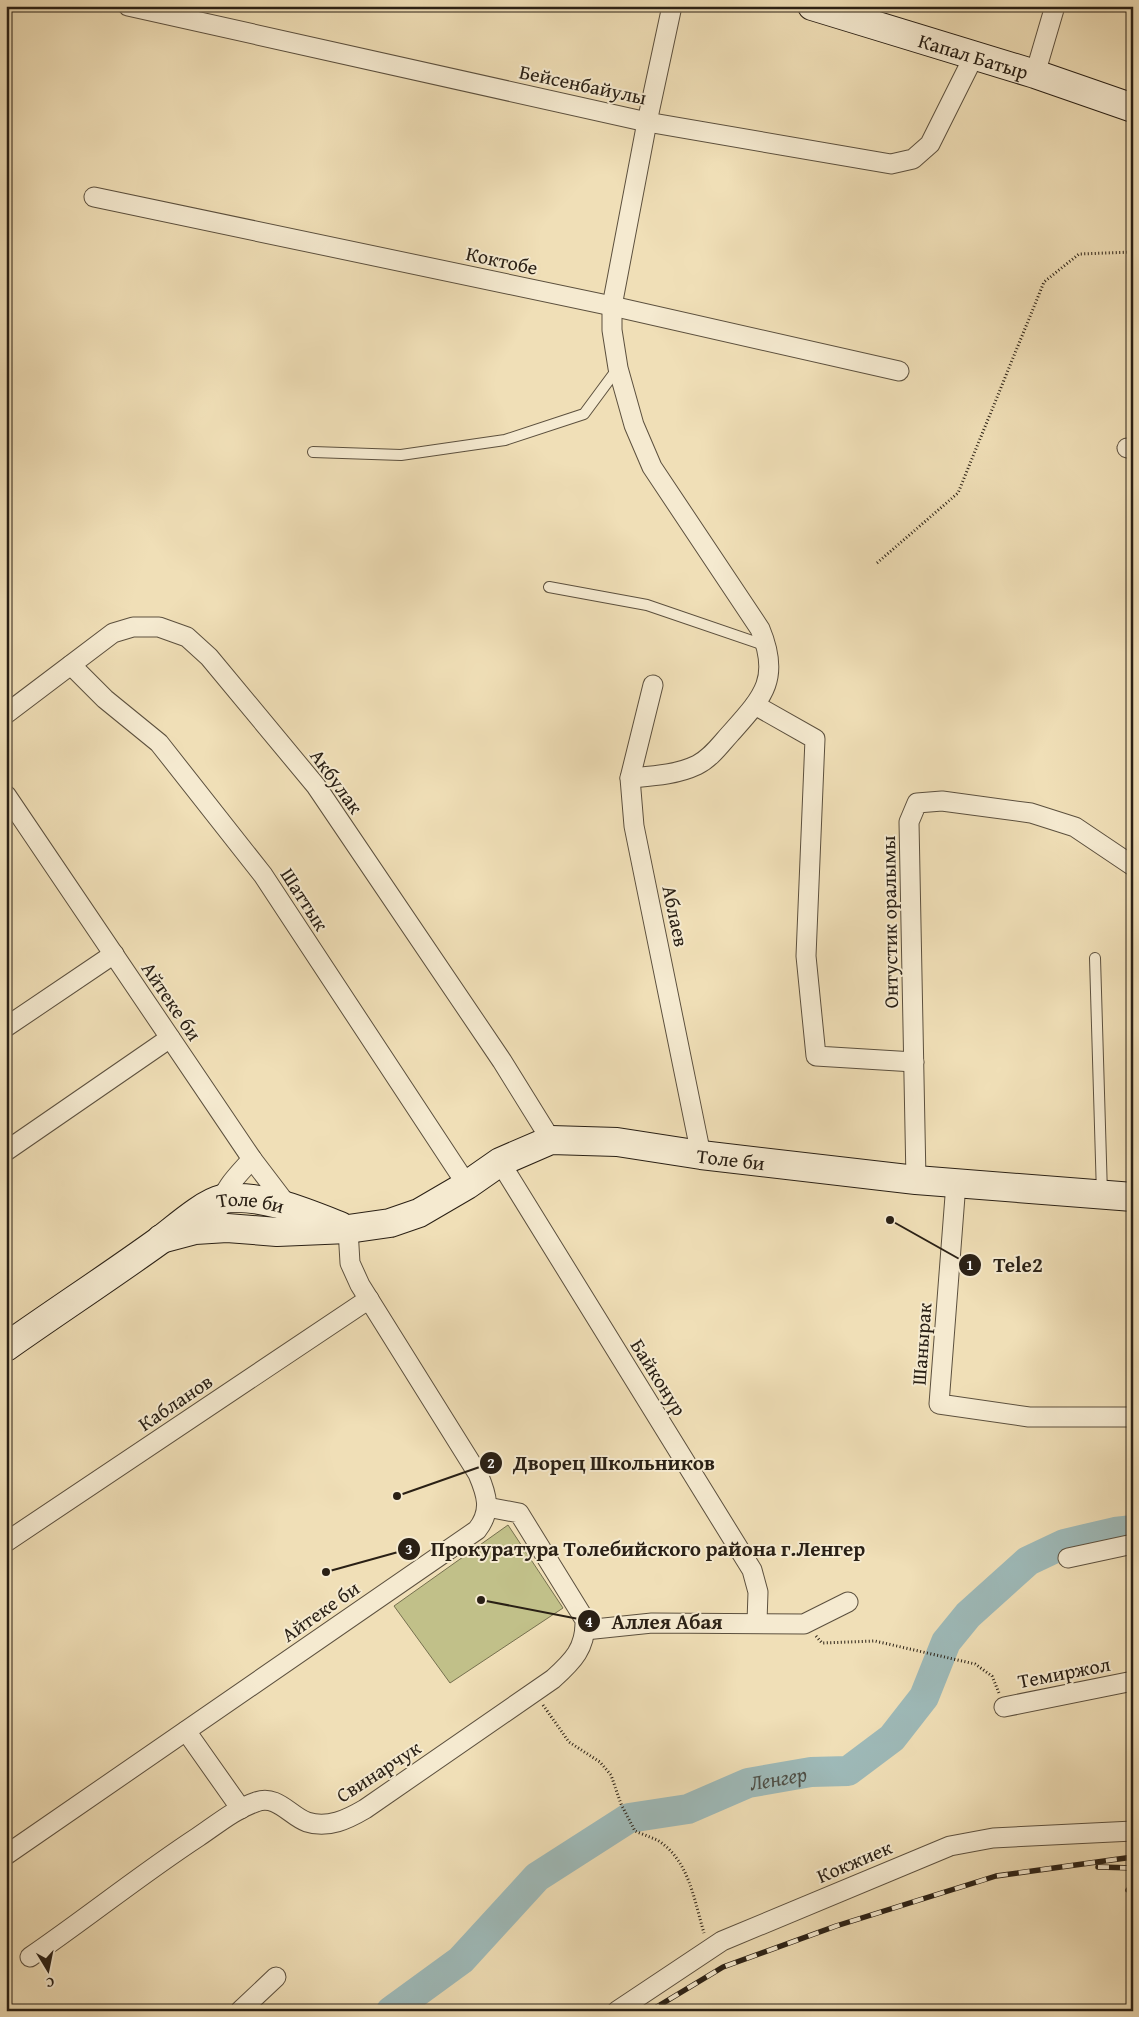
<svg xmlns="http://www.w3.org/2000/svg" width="1139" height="2017" viewBox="0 0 1139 2017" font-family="'Gentium Book Plus',serif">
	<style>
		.green { fill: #c1c089; stroke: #76704f }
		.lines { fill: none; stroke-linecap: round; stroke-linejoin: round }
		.river { stroke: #9ebab9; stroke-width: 30 }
		.lane-casing { stroke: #5c503e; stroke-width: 12 }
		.street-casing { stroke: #5c503e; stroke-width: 21 }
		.secondary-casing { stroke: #2a2015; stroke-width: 30 }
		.path { stroke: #2a2015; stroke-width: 3; stroke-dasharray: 1 2.5; stroke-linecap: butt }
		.lane { stroke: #f5ead0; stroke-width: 10 }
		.street { stroke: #f5ead0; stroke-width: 19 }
		.secondary { stroke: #f5ead0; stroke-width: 28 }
		.rail-casing { stroke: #2a2015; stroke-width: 5.5 }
		.rail { stroke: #f5ead0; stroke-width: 4; stroke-dasharray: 11; stroke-linecap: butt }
		.labels { text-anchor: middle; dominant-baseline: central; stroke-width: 4; stroke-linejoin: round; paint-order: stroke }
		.street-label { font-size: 20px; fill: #2a2015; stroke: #f5ead0 }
		.water-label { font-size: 21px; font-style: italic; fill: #4d4e46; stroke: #f5ead0 }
		.leader { fill: none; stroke: #2a2015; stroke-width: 2 }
		.callout-dot { fill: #2a2015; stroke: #f5ead0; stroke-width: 2 }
		.mark-label { font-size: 15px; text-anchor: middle; font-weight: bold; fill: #fff }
		.callout-label { font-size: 21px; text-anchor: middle; font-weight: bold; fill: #2a2015; stroke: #f5ead0; stroke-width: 4; stroke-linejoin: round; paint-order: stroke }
	</style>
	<rect width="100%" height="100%" fill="#f0dfb7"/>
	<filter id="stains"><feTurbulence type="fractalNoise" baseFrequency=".004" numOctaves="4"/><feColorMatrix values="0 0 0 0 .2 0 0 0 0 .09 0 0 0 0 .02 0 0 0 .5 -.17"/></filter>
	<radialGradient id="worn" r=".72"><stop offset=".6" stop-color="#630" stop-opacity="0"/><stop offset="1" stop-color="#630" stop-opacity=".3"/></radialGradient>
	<path class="green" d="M508,1525L563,1608L450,1683L394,1606Z"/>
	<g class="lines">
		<path class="river" id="s1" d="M391,2011L461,1960L537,1877L629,1818L688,1809L748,1783L811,1772L848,1771L892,1738L924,1697L946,1642L968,1615L1028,1561L1064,1544L1115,1532L1133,1530"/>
		<defs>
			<g id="lane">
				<path d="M313,452L401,455L505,440L584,414L618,368"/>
				<path d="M549,587L647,605L767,646"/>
				<path d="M1095,958L1102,1194"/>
			</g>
			<g id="street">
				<path d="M128,6L647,122L891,164L913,159L930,144L974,56"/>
				<path d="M1035,74L1055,6"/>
				<path d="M94,197L612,306L899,371"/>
				<path d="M1127,448L1133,449"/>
				<path d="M71,665L105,699L159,743L263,875L467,1185"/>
				<path d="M653,685L630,778L634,826L701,1155"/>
				<path d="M755,705L815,739L806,956L816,1056L914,1062"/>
				<path d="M6,714L113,633L133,627H159L187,637L209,657L316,786L502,1061L551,1140"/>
				<path d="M630,778C653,776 676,775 697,765C711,758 720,745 730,734C763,697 781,679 760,629L652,467L634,425L618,368L612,330V306L647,122L672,6"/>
				<path d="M6,795L252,1159L287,1205V1209"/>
				<path d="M6,1027L114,954"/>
				<path d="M6,1151L170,1038"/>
				<path d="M500,1162L752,1570L758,1592L757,1622"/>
				<path d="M916,1180L909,822L917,803L942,801L1031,813L1075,827L1133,866"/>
				<path d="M956,1183L939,1404L1029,1417H1133"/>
				<path d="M220,1207C223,1188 240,1173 252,1159"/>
				<path d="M6,1542L369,1299"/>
				<path d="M1068,1558L1133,1544"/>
				<path d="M585,1630L652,1623L804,1624L848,1602"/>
				<path d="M1004,1707L1133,1681"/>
				<path d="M186,1731L241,1809"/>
				<path d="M6,1855L477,1530C492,1511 487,1495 478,1474L360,1285L350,1263L348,1229"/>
				<path d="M30,1957C87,1918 140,1875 198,1837C216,1825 235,1809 256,1802C277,1794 290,1816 307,1822C328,1829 348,1819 365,1809L553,1679C573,1661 586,1648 585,1620L519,1513L487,1507"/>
				<path d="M240,2011L276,1977"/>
				<path d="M617,2011L722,1941L950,1846L993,1838L1133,1831"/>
			</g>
			<g id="secondary">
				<path id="s2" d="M812,6L1035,74L1133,108"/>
				<path id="s3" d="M161,1239L195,1230L227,1228L277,1232L348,1229L390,1223L419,1213L467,1185L500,1162L551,1140L617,1142L701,1155L916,1180L1133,1197"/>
				<path id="s4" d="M6,1347C57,1311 109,1277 159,1241C175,1229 204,1203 222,1199C260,1193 305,1212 340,1226"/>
			</g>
		</defs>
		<use href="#lane" class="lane-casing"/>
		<use href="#street" class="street-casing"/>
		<use href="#secondary" class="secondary-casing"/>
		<g class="path">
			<path d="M877,563L958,493L1044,282L1079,254L1133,252"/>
			<path d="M816,1636L822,1643L875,1641L975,1664L992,1676L999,1693"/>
			<path d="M543,1705L569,1742L600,1762L611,1775L621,1804L635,1831C642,1834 650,1837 657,1840C689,1859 694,1900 704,1933"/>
		</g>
		<use href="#lane" class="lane"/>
		<use href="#street" class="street"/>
		<use href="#secondary" class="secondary"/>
		<defs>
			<g id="rail">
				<path d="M1098,1867L1133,1868"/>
				<path d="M1128,1890L1133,1891"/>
				<path d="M650,2011L723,1967L836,1926L996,1876L1133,1857"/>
			</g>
		</defs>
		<use href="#rail" class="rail-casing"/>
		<use href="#rail" class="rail"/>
	</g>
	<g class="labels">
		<g class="street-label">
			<text stroke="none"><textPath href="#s2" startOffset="169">Капал Батыр</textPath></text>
			<text transform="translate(583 84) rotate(12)">Бейсенбайулы</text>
			<text transform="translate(502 260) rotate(12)">Коктобе</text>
			<text transform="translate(337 781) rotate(54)">Акбулак</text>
			<text transform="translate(305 899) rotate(57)">Шаттык</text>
			<text transform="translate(676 916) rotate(78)">Аблаев</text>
			<text transform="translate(889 922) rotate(-91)">Онтустик оралымы</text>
			<text transform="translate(172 1001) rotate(56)">Айтеке би</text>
			<text stroke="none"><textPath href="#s3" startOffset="594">Толе би</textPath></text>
			<text stroke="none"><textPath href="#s4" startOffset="291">Толе би</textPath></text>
			<text transform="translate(921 1344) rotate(-86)">Шанырак</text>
			<text transform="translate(659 1377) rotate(58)">Байконур</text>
			<text transform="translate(175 1402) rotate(-34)">Кабланов</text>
			<text transform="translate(320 1611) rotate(-35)">Айтеке би</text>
			<text transform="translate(1064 1672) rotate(-11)">Темиржол</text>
			<text transform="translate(378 1771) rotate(-33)">Свинарчук</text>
			<text transform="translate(854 1861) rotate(-23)">Кокжиек</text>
		</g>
		<g class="water-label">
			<text stroke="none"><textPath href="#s1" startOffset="464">Ленгер</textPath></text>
		</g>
	</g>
	<path class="leader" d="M890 1220L970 1265M397 1496L491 1463M326 1572L409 1549M481 1600L589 1621"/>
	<g class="callout-dot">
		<circle cx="890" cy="1220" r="5"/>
		<circle cx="397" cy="1496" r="5"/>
		<circle cx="326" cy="1572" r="5"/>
		<circle cx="481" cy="1600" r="5"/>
		<circle cx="970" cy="1265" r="12"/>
		<circle cx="491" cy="1463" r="12"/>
		<circle cx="409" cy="1549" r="12"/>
		<circle cx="589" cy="1621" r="12"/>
	</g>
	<g class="mark-label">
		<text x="970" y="1270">1</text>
		<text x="491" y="1468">2</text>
		<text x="409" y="1554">3</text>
		<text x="589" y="1627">4</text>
	</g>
	<g class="callout-label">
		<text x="1018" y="1272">Tele2</text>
		<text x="614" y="1470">Дворец Школьников</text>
		<text x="648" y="1556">Прокуратура Толебийского района г.Ленгер</text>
		<text x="667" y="1629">Аллея Абая</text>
	</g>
	<rect width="1139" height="2017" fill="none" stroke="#f0dfb7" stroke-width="25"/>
	<rect x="8" y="8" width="1124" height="2002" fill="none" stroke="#2a2015" stroke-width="2.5"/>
	<rect x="12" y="12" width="1114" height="1992" fill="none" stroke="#2a2015"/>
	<g transform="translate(48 1970) rotate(170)" stroke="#f5ead0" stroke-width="4" paint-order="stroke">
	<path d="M0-4L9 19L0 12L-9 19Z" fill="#2a2015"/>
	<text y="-8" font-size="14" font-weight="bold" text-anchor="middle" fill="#2a2015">С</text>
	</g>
	<rect width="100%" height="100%" filter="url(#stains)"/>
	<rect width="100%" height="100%" fill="url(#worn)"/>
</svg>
